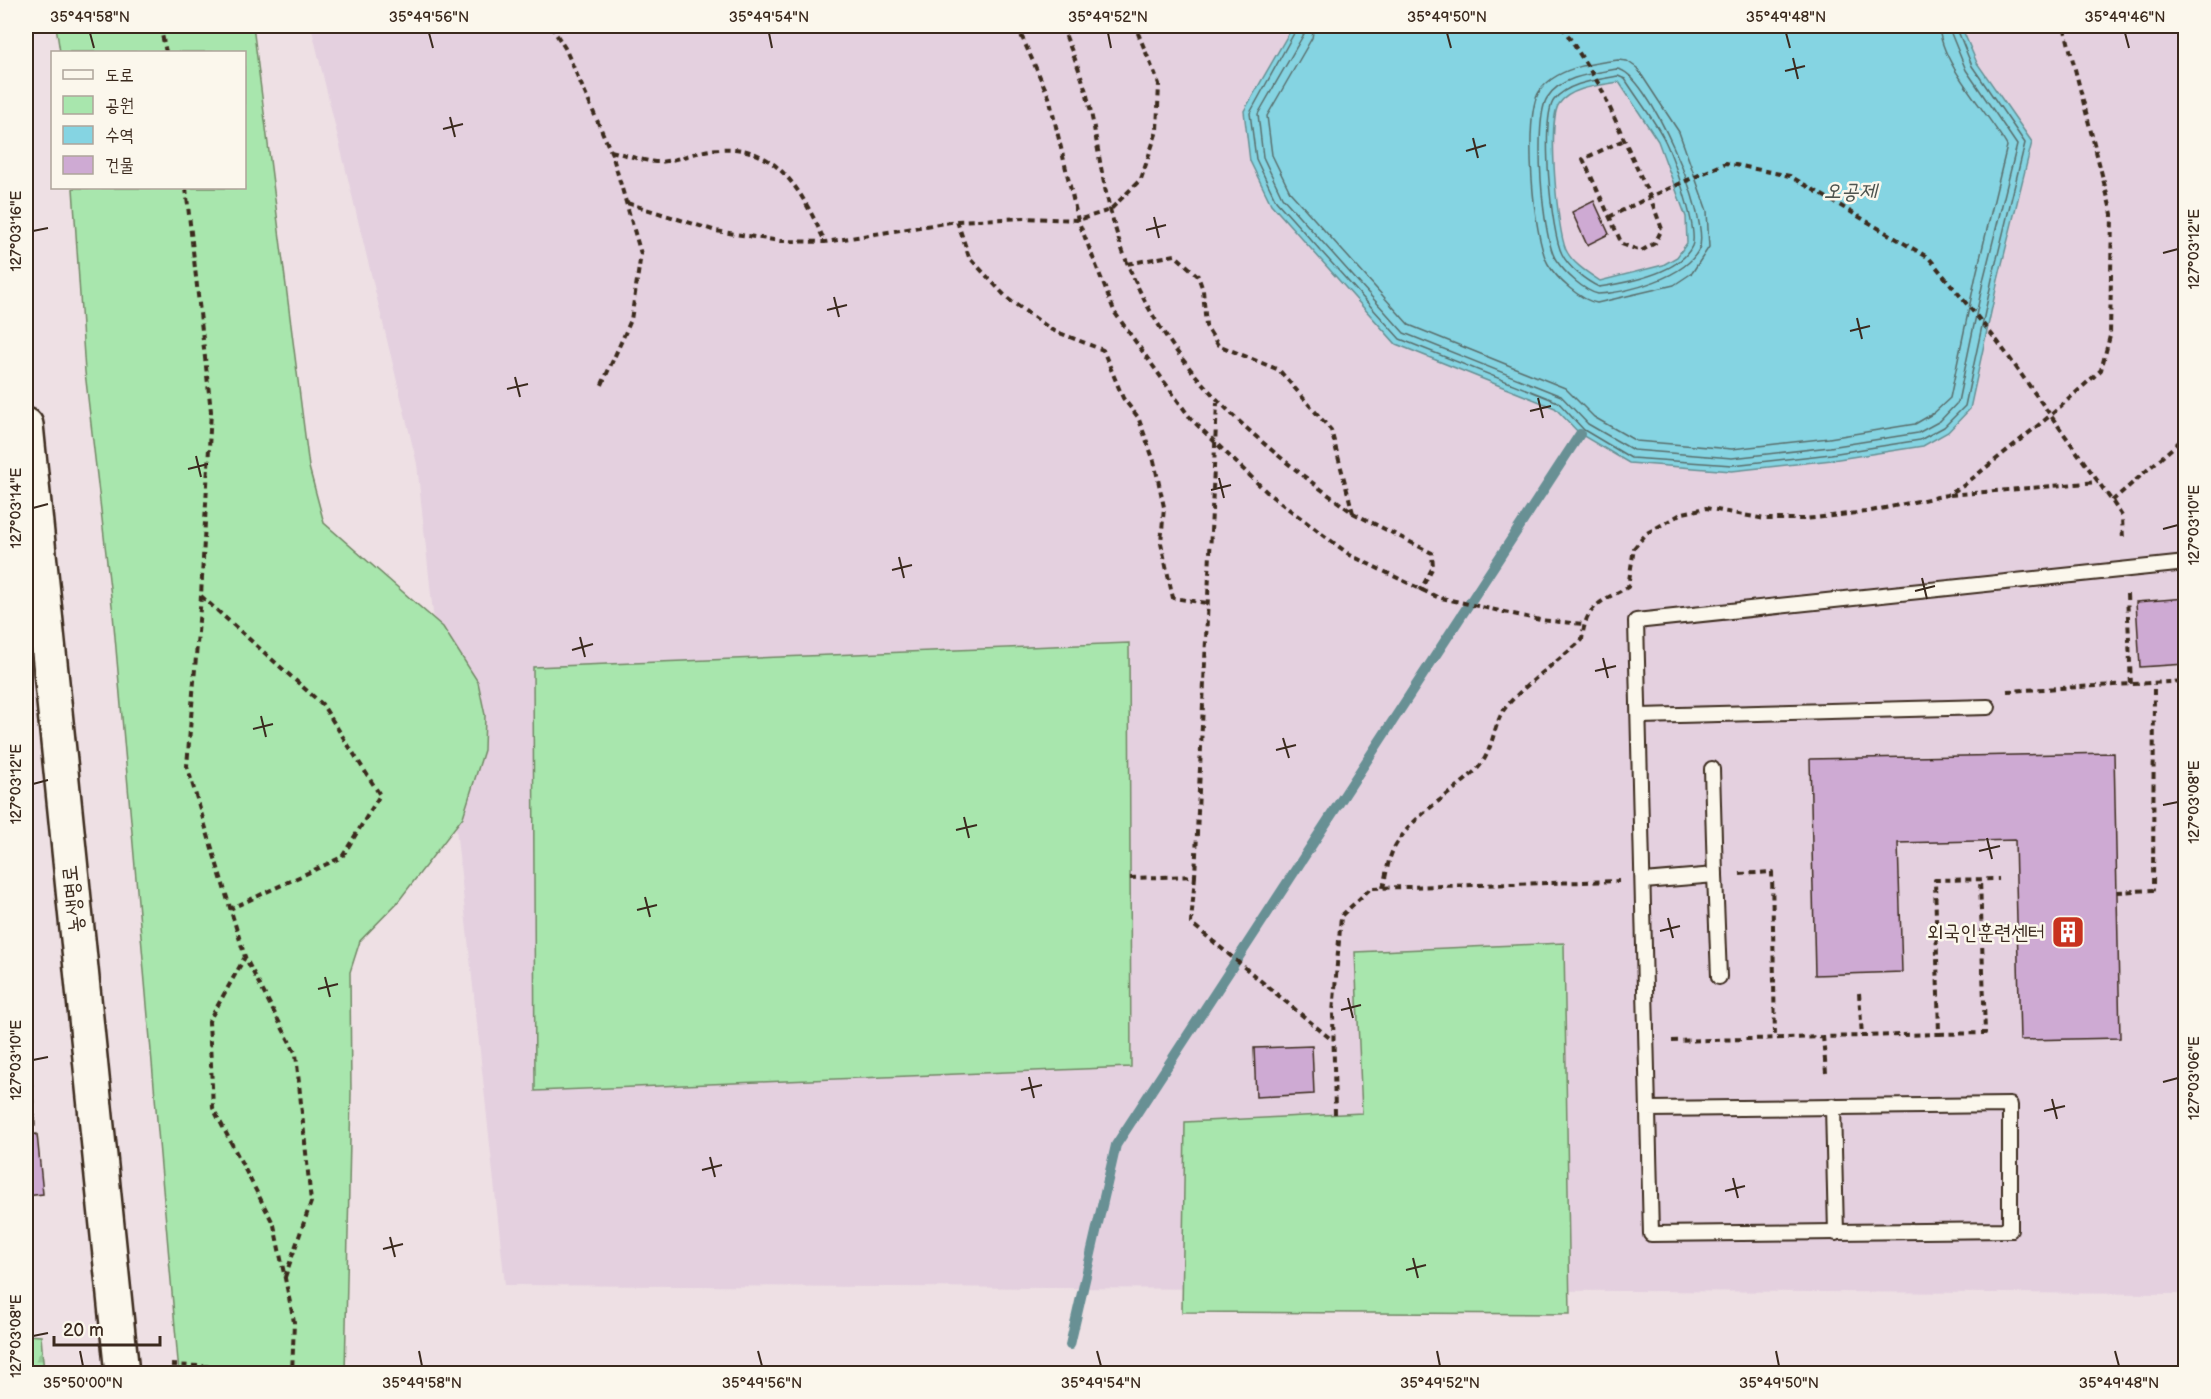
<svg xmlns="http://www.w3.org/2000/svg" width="2211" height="1399" viewBox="0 0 2211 1399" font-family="'Balsamiq Sans','Poor Story',sans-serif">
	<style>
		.built { fill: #e4d0df }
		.forest { fill: url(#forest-firs); stroke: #728866; stroke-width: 1.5 }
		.park { fill: #a8e6ad; stroke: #728866; stroke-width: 1.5 }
		.water { fill: #85d4e2; stroke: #679094; stroke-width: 1.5; fill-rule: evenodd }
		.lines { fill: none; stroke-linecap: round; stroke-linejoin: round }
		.shore { stroke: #596e6c; stroke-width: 1.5 }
		.stream { stroke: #679094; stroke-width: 10 }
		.building { fill: #ceaad3; stroke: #3b2a1e; stroke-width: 1.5 }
		.lane-casing { stroke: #3b2a1e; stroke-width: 18 }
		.secondary-casing { stroke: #3b2a1e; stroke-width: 38 }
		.path { stroke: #3b2a1e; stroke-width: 4; stroke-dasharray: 6 4.5; stroke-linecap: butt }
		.lane { stroke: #fbf7ec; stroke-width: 14 }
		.secondary { stroke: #fbf7ec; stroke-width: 33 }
		.ticks { fill: none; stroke: #3b2a1e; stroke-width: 2 }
		.labels { text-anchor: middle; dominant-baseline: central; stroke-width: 5; stroke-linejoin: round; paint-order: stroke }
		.street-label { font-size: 21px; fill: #3b2a1e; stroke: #fbf7ec }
		.poi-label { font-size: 21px; fill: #3b2a1e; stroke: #fbf7ec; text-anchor: end }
		.water-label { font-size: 22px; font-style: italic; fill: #4e544f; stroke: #fbf7ec }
		.neatline { fill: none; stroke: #3b2a1e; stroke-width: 2 }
		.ticks-label { font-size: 15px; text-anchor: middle; fill: #3b2a1e }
	</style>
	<defs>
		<pattern id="forest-firs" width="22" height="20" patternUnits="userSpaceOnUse" patternTransform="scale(1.5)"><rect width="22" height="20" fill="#a8e6ad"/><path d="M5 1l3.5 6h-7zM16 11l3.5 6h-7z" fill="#92c594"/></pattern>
	</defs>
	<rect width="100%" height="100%" fill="#eee0e4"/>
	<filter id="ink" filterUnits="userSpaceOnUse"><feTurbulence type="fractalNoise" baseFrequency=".0167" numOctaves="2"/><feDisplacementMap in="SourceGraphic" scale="12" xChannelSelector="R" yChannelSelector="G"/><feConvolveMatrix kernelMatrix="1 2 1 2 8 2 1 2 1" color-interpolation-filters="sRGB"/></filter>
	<g filter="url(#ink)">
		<path class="built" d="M311,26H2185V1294L505,1285L417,464Z"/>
		<path class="forest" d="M26,1335L41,1336L44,1373H26Z"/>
		<g class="park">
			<path d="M56,26H253L309,467L324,523L443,627L478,682L485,715L484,750L463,817L397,903L360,941L350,972L351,1093L345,1373H179L113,614L85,372L73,188H244V52H60Z"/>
			<path d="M1129,643L1131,1067L535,1091L533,667Z"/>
			<path d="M1564,943L1570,1314L1182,1312L1185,1122L1362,1113L1355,952Z"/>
		</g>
		<path class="water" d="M1293,26H1961L1977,63L2032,142L1998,280L1970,409L1948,432L1923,446L1832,460L1732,471L1629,463L1580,434L1555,408L1396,344L1271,204L1250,161L1244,111ZM1619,82L1658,141L1686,217L1687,243L1677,257L1663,265L1600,281C1588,273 1572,263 1566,250C1557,230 1547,120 1559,104C1571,87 1601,85 1619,82Z"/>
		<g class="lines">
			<g class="shore">
				<path d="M1298,26L1250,113L1256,159L1276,201L1400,339L1558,402L1584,430L1631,458L1732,465L1831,454L1920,440L1944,427L1965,406L1992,279L2025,143L1972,66L1956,26"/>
				<path d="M1305,26L1304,34L1258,114L1263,157L1282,197L1404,333L1561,396L1588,424L1633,450L1732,458L1830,447L1918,433L1940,421L1958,402L1984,277L2017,145L1966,70L1948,26"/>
				<path d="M1314,26L1312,38L1267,116L1272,155L1290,192L1409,325L1565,388L1594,417L1636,441L1732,449L1829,438L1915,424L1934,413L1950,398L1976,275L2007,146C1989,113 1941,65 1939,26"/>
				<path d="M1618,60L1627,61L1637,68L1679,132L1707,211L1709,247L1692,273L1674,285L1597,303C1580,300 1557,279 1548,264C1533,238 1523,117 1539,92C1555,68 1592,63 1618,60Z"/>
				<path d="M1617,69C1647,70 1712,220 1699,249C1686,277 1627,293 1598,294C1584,291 1565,273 1556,260C1542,239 1533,120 1547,98C1560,76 1595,73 1617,69Z"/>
				<path d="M1618,76L1625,79C1637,98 1652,117 1663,137C1672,154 1699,230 1692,246C1680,273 1626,283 1599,287C1586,281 1568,267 1562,254C1551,234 1540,117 1554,100C1569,82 1597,80 1618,76Z"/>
			</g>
			<path class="stream" d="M1070,1345L1116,1145L1580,434"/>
		</g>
		<g class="building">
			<path d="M1594,201L1609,234L1587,245L1572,212Z"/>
			<path d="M2186,598V664L2140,667L2136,602Z"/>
			<path d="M2114,753L2120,1038L2020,1040L2015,840L1898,843L1902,972L1815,975L1810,759Z"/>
			<path d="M26,982L32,1053L26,1054Z"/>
			<path d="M1312,1046L1314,1094L1256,1097L1254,1048Z"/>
			<path d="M26,1065H31L35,1125H26Z"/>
			<path d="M37,1134L43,1194L26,1196V1135Z"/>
		</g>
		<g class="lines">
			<defs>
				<g id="lane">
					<path d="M1640,716L1988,707"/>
					<path d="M1715,875L1719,977"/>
					<path d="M1644,881L1715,875L1712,769"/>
					<path d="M1833,1106L1836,1233"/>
					<path d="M1648,1109L2010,1105V1230L1651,1234L1636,621L2186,563"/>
				</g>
				<path id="secondary" d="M26,425L122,1374"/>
			</defs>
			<use href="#lane" class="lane-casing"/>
			<use href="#secondary" class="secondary-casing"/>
			<g class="path">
				<path d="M160,26L166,52"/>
				<path d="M551,26L565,48L612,154L641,254L631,320L600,389"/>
				<path d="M1017,26L1049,97L1078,220L1115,313L1191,419L1270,495L1350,555L1437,597L1540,620L1583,624"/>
				<path d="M1062,26C1069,45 1078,65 1084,85C1096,125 1099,168 1110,209C1145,351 1241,431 1353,513L1331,430L1279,370L1218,345L1206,326L1203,290L1198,276L1175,255L1127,264"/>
				<path d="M1562,26L1600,86L1650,197L1726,163L1790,176L1929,258L1998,342L2112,501L2122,516L2123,541"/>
				<path d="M611,151C623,154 650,163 660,162C680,160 699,150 719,149C779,144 804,196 825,242"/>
				<path d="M186,188L211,411L201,596L187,766L245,957"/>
				<path d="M627,203L716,231L780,241L825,242L957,221L1024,218L1078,220L1110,210L1141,179L1157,131L1159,84L1135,26"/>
				<path d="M1609,217L1650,197L1662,229L1655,243L1641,251L1622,244C1609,216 1596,187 1583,159L1624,140"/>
				<path d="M957,221L969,257L1008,299L1052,330L1103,350L1123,398L1138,417L1154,461L1164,507L1161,543L1173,598L1207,603"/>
				<path d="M1950,495L2098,482"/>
				<path d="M2112,501L2178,443L2186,429"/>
				<path d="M1353,513L1432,553L1433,567L1420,591"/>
				<path d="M2127,594L2131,686"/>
				<path d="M201,596L322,704L380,795L342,857L230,909"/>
				<path d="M2007,691L2186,681"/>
				<path d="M1740,874L1772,872L1775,1037"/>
				<path d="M1195,876L1191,923L1332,1040"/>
				<path d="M1130,878L1195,876L1217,403"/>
				<path d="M1383,888C1386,875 1388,859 1394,848C1414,812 1450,797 1477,769C1493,752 1492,730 1503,711C1517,690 1561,659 1582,640C1585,606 1600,602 1628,587L1634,548L1647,533L1683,513L1706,508L1765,519H1805L1866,512L1947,495L1963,486L2051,415L2101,370L2110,336L2112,214L2064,26"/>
				<path d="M2117,892L2153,890L2154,684"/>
				<path d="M1859,993L1862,1036"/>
				<path d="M1939,1034L1985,1033L1980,879"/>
				<path d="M1823,1036L1826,1073"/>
				<path d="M1672,1041L1939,1034L1935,880L1999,879"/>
				<path d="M1335,1114L1333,1013L1341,916L1371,888L1619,881"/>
				<path d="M285,1277L311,1202L296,1054L245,957L209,1021L213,1108L274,1225L294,1322L292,1374"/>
				<path d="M171,1365L292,1370"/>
			</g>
			<use href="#lane" class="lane"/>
			<use href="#secondary" class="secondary"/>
		</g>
	</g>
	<path class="ticks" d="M90,33L94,48M429,33L433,48M769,33L772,48M1108,33L1111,48M1447,33L1451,48M1786,33L1790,48M2125,33L2129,48M1793,58L1798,79M1785,71L1805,66M450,117L455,137M443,129L463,124M1473,138L1478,158M1466,151L1486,145M1154,217L1159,238M1146,230L1166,225M33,231L48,228M2163,253L2178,249M834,297L839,317M827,310L847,305M1857,318L1862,339M1850,331L1870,326M515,377L520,397M507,389L528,384M1538,398L1543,418M1530,411L1551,406M196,456L201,477M188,469L208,464M1219,478L1224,498M1211,490L1231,485M33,508L48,504M2163,529L2178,525M899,557L904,578M892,570L912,565M1922,578L1927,599M1915,591L1935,586M580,637L585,657M572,650L593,644M1603,658L1608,678M1595,671L1616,666M261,716L266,737M253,729L273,724M1283,738L1289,758M1276,750L1296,745M33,784L48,780M2163,805L2178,802M964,817L969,838M956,830L977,825M1987,838L1992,859M1979,851L2000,846M645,897L650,917M637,910L657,905M1668,918L1673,938M1660,931L1680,926M325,977L330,997M318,989L338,984M1348,998L1353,1018M1341,1010L1361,1005M33,1060L48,1057M1029,1077L1034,1098M2163,1082L2178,1078M1021,1090L1042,1085M2052,1099L2057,1119M2044,1111L2065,1106M710,1157L715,1177M702,1170L722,1165M1733,1178L1738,1198M1725,1191L1745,1186M390,1237L395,1257M383,1249L403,1244M1413,1258L1418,1278M1406,1270L1426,1265M33,1336L48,1333M80,1351L83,1366M419,1351L422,1366M758,1351L762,1366M1097,1351L1101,1366M1437,1351L1440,1366M1776,1351L1779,1366M2115,1351L2119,1366"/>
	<defs>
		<symbol id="building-square" viewBox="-11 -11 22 22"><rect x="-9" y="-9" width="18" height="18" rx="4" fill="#c8321e" stroke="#fbf7ec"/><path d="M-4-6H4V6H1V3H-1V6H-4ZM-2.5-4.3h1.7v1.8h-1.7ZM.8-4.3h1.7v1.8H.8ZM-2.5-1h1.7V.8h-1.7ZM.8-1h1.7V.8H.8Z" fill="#fff"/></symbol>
	</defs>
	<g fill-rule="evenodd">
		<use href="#building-square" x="2049" y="913" width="38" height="38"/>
	</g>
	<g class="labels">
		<g class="street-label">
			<text transform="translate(73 899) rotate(-96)">농생명로</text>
		</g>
		<g class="poi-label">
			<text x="2045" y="932">외국인훈련센터</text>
		</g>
		<g class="water-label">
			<text x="1850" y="191">오공제</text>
		</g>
	</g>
	<rect width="2211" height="1399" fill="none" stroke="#fbf7ec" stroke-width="66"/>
	<rect x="51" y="51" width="195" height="138" fill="#fbf7ec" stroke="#aea59a" stroke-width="1.5"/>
	<rect x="63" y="70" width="30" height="9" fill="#fbf7ec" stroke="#aea59a" stroke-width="1.5"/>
	<text x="105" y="81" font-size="18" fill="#3b2a1e">도로</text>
	<rect x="63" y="96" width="30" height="18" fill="#a8e6ad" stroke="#aea59a" stroke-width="1.5"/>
	<text x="105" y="111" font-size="18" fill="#3b2a1e">공원</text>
	<rect x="63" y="126" width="30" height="18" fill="#85d4e2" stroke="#aea59a" stroke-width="1.5"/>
	<text x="105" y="141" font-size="18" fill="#3b2a1e">수역</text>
	<rect x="63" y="156" width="30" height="18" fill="#ceaad3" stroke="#aea59a" stroke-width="1.5"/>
	<text x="105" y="171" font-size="18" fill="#3b2a1e">건물</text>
	<path d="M54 1336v9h106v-9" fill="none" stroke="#3b2a1e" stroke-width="3"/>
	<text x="63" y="1336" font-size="18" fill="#3b2a1e" stroke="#fbf7ec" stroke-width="4.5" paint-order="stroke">20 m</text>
	<rect x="33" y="33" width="2145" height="1333" class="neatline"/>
	<g class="ticks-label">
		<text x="90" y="22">35°49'58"N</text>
		<text x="429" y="22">35°49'56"N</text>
		<text x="769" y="22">35°49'54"N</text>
		<text x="1108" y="22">35°49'52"N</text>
		<text x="1447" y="22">35°49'50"N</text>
		<text x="1786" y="22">35°49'48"N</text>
		<text x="2125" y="22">35°49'46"N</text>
		<text transform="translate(16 231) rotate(-90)" y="5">127°03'16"E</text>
		<text transform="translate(2194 249) rotate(-90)" y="5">127°03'12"E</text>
		<text transform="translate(16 508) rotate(-90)" y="5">127°03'14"E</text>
		<text transform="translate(2194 525) rotate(-90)" y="5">127°03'10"E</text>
		<text transform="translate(16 784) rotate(-90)" y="5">127°03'12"E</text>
		<text transform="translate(2194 802) rotate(-90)" y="5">127°03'08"E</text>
		<text transform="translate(16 1060) rotate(-90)" y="5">127°03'10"E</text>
		<text transform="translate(2194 1078) rotate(-90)" y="5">127°03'06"E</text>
		<text transform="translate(16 1336) rotate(-90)" y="5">127°03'08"E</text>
		<text x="83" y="1388">35°50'00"N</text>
		<text x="422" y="1388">35°49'58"N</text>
		<text x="762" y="1388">35°49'56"N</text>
		<text x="1101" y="1388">35°49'54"N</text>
		<text x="1440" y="1388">35°49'52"N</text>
		<text x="1779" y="1388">35°49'50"N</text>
		<text x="2119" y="1388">35°49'48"N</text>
	</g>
</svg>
